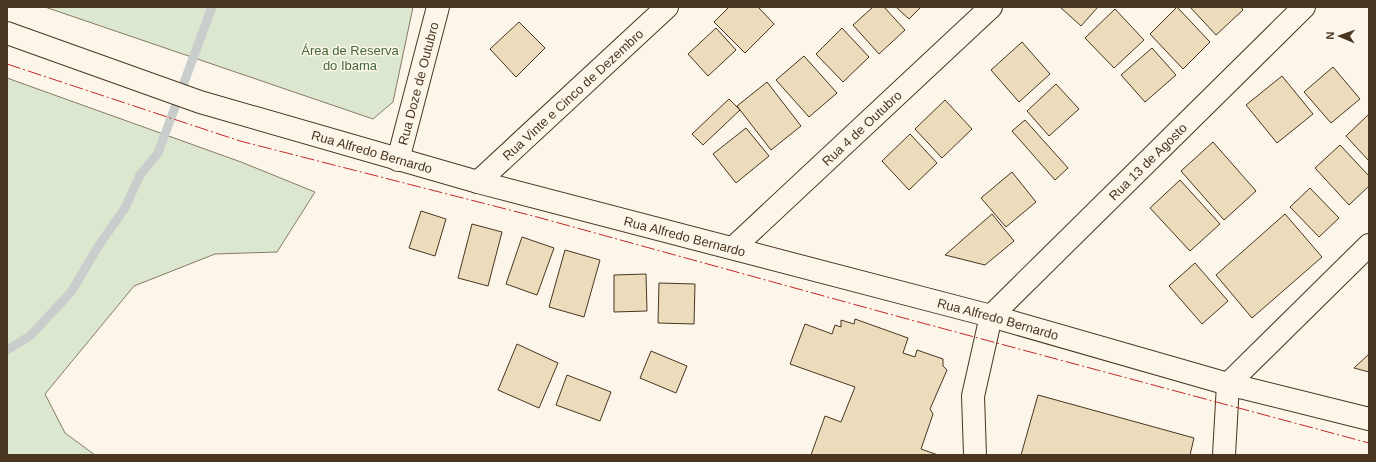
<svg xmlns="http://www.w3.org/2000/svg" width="1376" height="462" viewBox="0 0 1376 462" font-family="Arial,sans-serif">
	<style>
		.green { fill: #dce7d0; stroke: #887966 }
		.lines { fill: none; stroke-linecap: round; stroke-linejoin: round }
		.stream { stroke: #c9cecd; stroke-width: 9 }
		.building { fill: #ecdcbc; stroke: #4a3520 }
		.minor-casing { stroke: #4a3520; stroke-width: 24 }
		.minor { stroke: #fbf6e9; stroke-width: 22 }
		.power { stroke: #c62828; stroke-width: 1; stroke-dasharray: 14 3 2 3; stroke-linecap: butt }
		.labels { text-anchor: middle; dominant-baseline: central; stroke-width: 3; stroke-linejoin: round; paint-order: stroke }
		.park-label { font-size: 13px; fill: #436837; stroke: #fbf6e9 }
		.street-label { font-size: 13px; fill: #4a3520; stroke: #fbf6e9 }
	</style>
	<rect width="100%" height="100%" fill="#fbf6e9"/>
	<g class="green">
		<path d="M45,7H413L393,102L373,119Z"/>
		<path d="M7,78L241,162L315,192L277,252L215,254L134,286L45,394L65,433L95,455H7Z"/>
	</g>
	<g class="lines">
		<path class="stream" d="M7,350L30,336L71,292L99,245L125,208L140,175L158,153L212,7"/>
	</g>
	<g class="building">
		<path d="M729,7H758L774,24L745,53L714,22Z"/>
		<path d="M873,7H884L905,30L879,54L853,25Z"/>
		<path d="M896,7H921L909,19Z"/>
		<path d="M1060,7H1098L1081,26Z"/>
		<path d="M1177,7L1210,42L1183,69L1150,34Z"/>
		<path d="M1190,7H1241L1243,10L1216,35Z"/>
		<path d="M1115,9L1144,40L1114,68L1085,38Z"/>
		<path d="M519,22L545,48L516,77L490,49Z"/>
		<path d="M716,28L736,50L708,76L688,54Z"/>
		<path d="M842,28L869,57L843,82L816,54Z"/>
		<path d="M1022,42L1050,74L1019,102L991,70Z"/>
		<path d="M1152,48L1176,75L1145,102L1121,75Z"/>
		<path d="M804,56L837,93L809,117L776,80Z"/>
		<path d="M1333,67L1360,99L1331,123L1304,92Z"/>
		<path d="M1282,76L1313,114L1277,143L1246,105Z"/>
		<path d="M767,82L801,126L771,150L737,106Z"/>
		<path d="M1056,84L1079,109L1049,136L1027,111Z"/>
		<path d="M729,99L740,110L703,145L692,134Z"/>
		<path d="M945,100L972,129L942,158L915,129Z"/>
		<path d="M1369,114V161L1346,136Z"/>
		<path d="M1025,120L1068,168L1055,180L1012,131Z"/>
		<path d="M746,128L769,156L736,183L713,154Z"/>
		<path d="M910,134L937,163L909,190L882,161Z"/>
		<path d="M1213,142L1256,191L1224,220L1181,171Z"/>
		<path d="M1340,145L1369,176V186L1349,205L1315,168Z"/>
		<path d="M1012,172L1036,202L1006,227L981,198Z"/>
		<path d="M1180,180L1220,224L1190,251L1150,208Z"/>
		<path d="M1310,188L1339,218L1319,237L1290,207Z"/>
		<path d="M421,211L446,219L435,256L409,248Z"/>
		<path d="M992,214L1014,241L985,265L945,255Z"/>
		<path d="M1285,214L1322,257L1252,318L1216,275Z"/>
		<path d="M472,224L502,232L488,286L458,278Z"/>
		<path d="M522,237L554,248L537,295L506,284Z"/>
		<path d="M565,250L600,260L584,317L549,307Z"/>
		<path d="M1195,263L1228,301L1202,324L1169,286Z"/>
		<path d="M646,274L647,311L614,312V275Z"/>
		<path d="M659,283L695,284L694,324L658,323Z"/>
		<path d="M855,319L908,338L903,353L915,357L917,350L943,359V366L947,370L930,409L933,414L921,449L938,455H811L825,416L841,422L855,387L790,364L805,324L832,334L835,325L841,327V320L854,324Z"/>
		<path d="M517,344L558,363L539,408L498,390Z"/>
		<path d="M651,351L687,366L676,393L640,378Z"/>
		<path d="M1369,354V372L1354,368Z"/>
		<path d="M567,375L611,392L600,421L556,405Z"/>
		<path d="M1038,395L1194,438L1190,455H1021Z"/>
	</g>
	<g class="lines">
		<defs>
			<g id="minor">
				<path id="s1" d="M7,33L200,102L478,182L991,316L1228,384L1369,419"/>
				<path id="s2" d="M398,160L438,7"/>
				<path id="s3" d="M478,182L667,7"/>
				<path id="s4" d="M733,248L991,7"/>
				<path id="s5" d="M975,455L973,396L991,316L1304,7"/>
				<path d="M1224,455L1228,384L1369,245"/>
			</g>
		</defs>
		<use href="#minor" class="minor-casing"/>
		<use href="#minor" class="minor"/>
		<path class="power" d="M7,64L240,141L537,217L900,317L1369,443"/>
	</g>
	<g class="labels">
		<g class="park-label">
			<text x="350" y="50">Área de Reserva<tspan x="350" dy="15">do Ibama</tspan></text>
		</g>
		<g class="street-label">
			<text stroke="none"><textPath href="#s2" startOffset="79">Rua Doze de Outubro</textPath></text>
			<text stroke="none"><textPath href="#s3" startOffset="129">Rua Vinte e Cinco de Dezembro</textPath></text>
			<text stroke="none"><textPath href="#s4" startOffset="176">Rua 4 de Outubro</textPath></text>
			<text stroke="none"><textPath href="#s1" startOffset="384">Rua Alfredo Bernardo</textPath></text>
			<text stroke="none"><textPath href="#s5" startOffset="361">Rua 13 de Agosto</textPath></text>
			<text stroke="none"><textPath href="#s1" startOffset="708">Rua Alfredo Bernardo</textPath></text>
			<text stroke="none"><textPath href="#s1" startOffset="1032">Rua Alfredo Bernardo</textPath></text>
		</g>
	</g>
	<rect width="1376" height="462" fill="none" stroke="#4a3520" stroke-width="16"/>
	<g transform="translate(1340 36) rotate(272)" stroke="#fbf6e9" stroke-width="3" paint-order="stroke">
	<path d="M0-3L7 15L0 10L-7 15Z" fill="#4a3520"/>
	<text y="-6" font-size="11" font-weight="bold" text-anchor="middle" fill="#4a3520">N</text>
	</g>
</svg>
